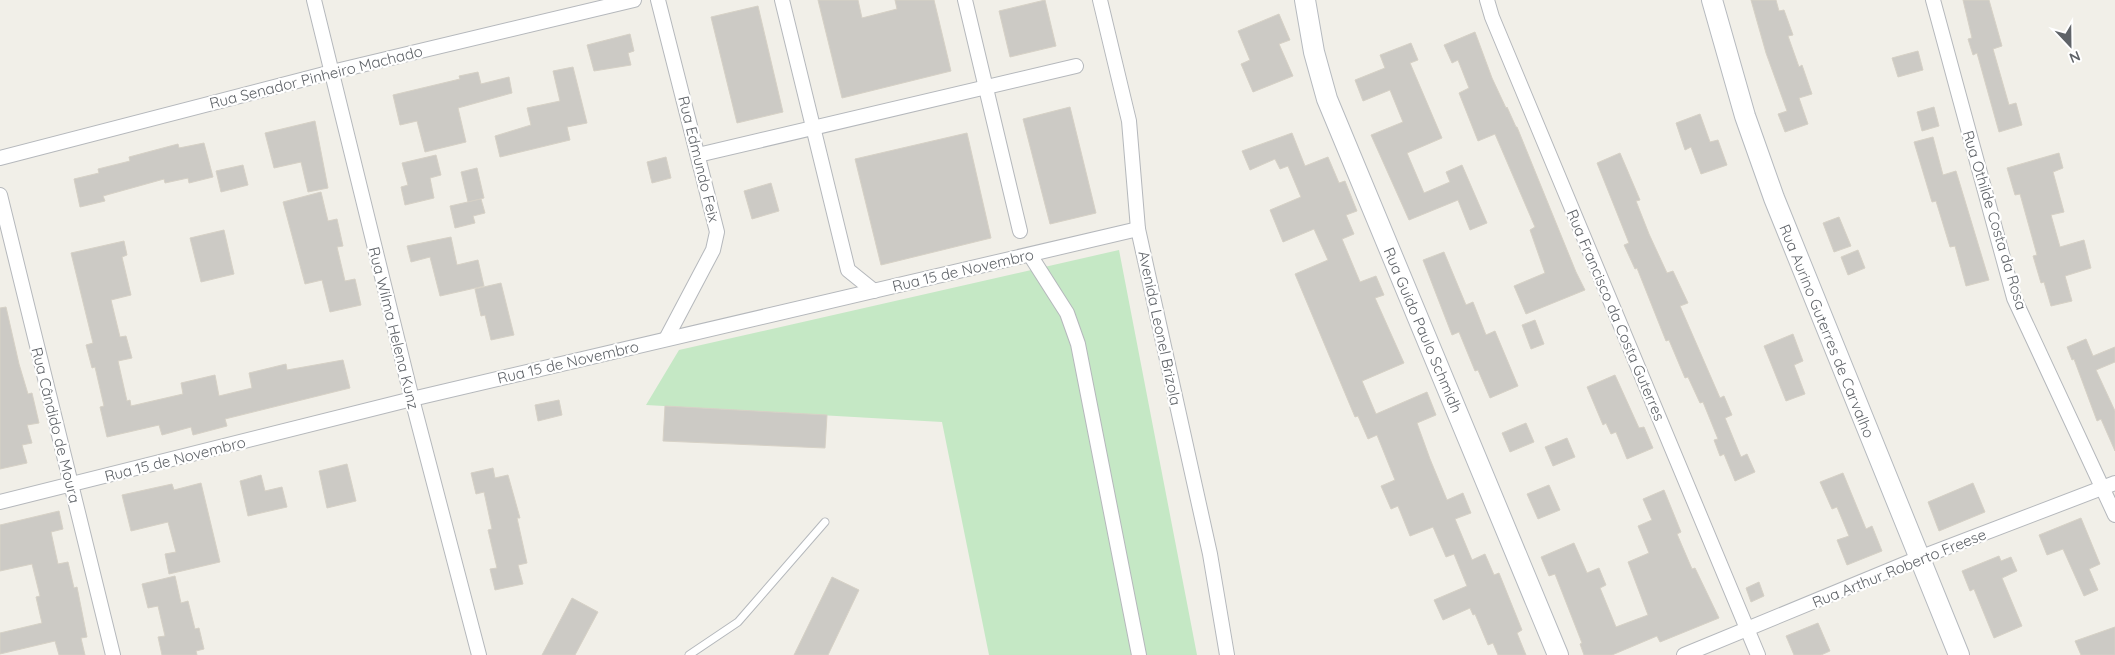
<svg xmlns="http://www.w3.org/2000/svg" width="2115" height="655" viewBox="0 0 2115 655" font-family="Quicksand,sans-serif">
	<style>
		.green { fill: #c5e8c5 }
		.building { fill: #cccac5; stroke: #d6d1c6 }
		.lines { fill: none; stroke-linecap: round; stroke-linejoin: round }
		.lane-casing { stroke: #b5b8bc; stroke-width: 9 }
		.street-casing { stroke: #b5b8bc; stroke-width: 16 }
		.secondary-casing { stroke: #b6babf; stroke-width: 22 }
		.lane { stroke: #fff; stroke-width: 7 }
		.street { stroke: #fff; stroke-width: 14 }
		.secondary { stroke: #fff; stroke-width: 20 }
		.labels { text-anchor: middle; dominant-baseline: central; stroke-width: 4.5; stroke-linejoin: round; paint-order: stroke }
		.street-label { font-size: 15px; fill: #5f6368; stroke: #fff }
	</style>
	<rect width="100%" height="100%" fill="#f1efe8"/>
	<path class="green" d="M1119,250L1197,655H989L942,422L646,405L679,350Z"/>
	<g class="building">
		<path d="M818,0H858L862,18L897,9L895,0H934L951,71L842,98Z"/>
		<path d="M1045,0L1056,46L1010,57L999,11Z"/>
		<path d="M1751,0H1776L1779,11L1784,10L1793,35L1788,36L1799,67L1802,65L1812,94L1799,98L1808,124L1785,132L1778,114L1787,111L1766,53Z"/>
		<path d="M1963,0H1989L2002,46L1993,49L2009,105L2016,103L2022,125L1999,132L1977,53L1973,55L1968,39L1972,38Z"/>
		<path d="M758,6L783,112L737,123L711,17Z"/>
		<path d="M1279,14L1290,40L1279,44L1293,76L1253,92L1241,64L1250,60L1238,31Z"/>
		<path d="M1475,32L1492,78L1506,108L1507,107L1516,127H1517L1576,272L1585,290L1526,314L1514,286L1545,273L1530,230L1535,227L1495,134L1478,141L1459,93L1469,88L1458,60L1452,63L1444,45Z"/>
		<path d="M630,34L634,51L628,53L631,65L594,71L587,45Z"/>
		<path d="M1411,43L1418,60L1410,63L1442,138L1407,153L1424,193L1450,182L1446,172L1462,165L1487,223L1470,230L1458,200L1409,220L1371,135L1403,122L1390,90L1363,101L1355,80L1385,68L1380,55Z"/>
		<path d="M1918,51L1923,70L1898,77L1892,58Z"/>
		<path d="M573,67L587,123L567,127L570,140L500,157L495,136L531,125L527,108L560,101L553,71Z"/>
		<path d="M478,72L481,84L509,77L512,93L458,108L466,142L425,152L417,121L400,125L393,95L460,79L459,76Z"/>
		<path d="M1070,107L1096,213L1050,224L1023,119Z"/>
		<path d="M1934,107L1939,126L1922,131L1917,112Z"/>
		<path d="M1700,114L1710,142L1718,140L1727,165L1701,174L1691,147L1685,150L1676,123Z"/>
		<path d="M315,121L328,188L308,192L301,162L274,168L265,133Z"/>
		<path d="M967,133L991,238L881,265L855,159Z"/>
		<path d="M1292,133L1305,166L1328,157L1339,183L1345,181L1357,211L1346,215L1354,234L1342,239L1360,282L1376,276L1384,295L1375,298L1404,363L1362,381L1376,414L1427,392L1436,415L1417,423L1430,459L1447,500L1463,493L1471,513L1455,519L1472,560L1485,554L1494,575L1499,573L1522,630L1517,633L1526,655H1498L1493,643L1488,645L1475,614L1473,615L1470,608L1443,620L1434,600L1467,586L1454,554L1446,557L1433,527L1410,536L1398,506L1391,509L1381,486L1395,480L1377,435L1368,439L1358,416L1355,417L1295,274L1328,260L1314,229L1283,242L1270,210L1301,197L1288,166L1280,169L1275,159L1250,170L1242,151Z"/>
		<path d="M1933,137L1943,175L1956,171L1989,280L1966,286L1955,246L1950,247L1936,201L1932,202L1914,142Z"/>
		<path d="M204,143L213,177L189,183L188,178L165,183L164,179L103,196L105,201L80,207L74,179L99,173L98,169L130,161L129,157L178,144L179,148Z"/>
		<path d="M1620,153L1640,200L1636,201L1649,234L1667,273L1673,271L1688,303L1680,306L1720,398L1724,396L1732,415L1725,418L1741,457L1747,454L1755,472L1735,481L1724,454L1720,456L1714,440L1718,439L1703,402L1700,403L1688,377L1685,378L1669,340L1666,341L1637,268L1635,269L1624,245L1629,243L1597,163Z"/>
		<path d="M2059,153L2063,168L2053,172L2064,212L2051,215L2060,247L2084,240L2091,268L2065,276L2072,301L2051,306L2044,282L2041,283L2033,256L2037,255L2020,194L2015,195L2007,168Z"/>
		<path d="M436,155L441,175L430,178L434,198L405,205L401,187L408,185L402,163Z"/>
		<path d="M666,157L671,178L652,183L647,162Z"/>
		<path d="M243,165L248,185L221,192L216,171Z"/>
		<path d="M477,168L484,198L468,202L461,172Z"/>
		<path d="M771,183L779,211L752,219L744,191Z"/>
		<path d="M321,192L328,221L337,219L343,246L337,247L345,281L355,279L361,305L330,312L322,280L305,284L283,202Z"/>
		<path d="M481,199L485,213L473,216L475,223L455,228L450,206Z"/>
		<path d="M1839,217L1851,246L1834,252L1823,223Z"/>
		<path d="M224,230L234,274L201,282L190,238Z"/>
		<path d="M451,237L457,265L478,260L484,286L440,296L430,257L411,262L407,246Z"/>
		<path d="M124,241L127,255L122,257L131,295L111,300L120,337L126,336L132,358L118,361L127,401L130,400L131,406L183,394L181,383L215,375L219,396L252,388L249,373L286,364L287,370L343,360L350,388L225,419L227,426L193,435L191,427L162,435L159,425L107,437L100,407L104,406L95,367L92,368L86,345L93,343L71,253Z"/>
		<path d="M1858,250L1865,268L1848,275L1841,257Z"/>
		<path d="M1444,252L1466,305L1473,302L1486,335L1495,331L1518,386L1490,398L1478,370L1475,371L1459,332L1452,335L1423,260Z"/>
		<path d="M501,283L514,335L491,340L485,315L481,316L475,289Z"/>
		<path d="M6,307L19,364L28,394L32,393L39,423L27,425L32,443L22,445L27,463L0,469V308Z"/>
		<path d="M1535,320L1544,344L1531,349L1522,325Z"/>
		<path d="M1793,334L1803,361L1794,365L1805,394L1786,401L1764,346Z"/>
		<path d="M2086,339L2093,356L2115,347V362L2096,370L2115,411V451L2101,419L2097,421L2074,359L2072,360L2067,347Z"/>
		<path d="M1615,375L1639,428L1644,427L1653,448L1627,459L1616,432L1611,434L1606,423L1603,425L1587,387Z"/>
		<path d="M559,400L562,415L538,421L535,405Z"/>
		<path d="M665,406L827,415L825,448L663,441Z"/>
		<path d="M1526,423L1534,442L1510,452L1502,433Z"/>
		<path d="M1567,438L1575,457L1553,466L1545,447Z"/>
		<path d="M347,464L356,501L327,508L319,471Z"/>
		<path d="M493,468L495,478L508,475L520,518H517L527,563L518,565L523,584L495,590L490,569L497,568L488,530L492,529L484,492L476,494L471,473Z"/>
		<path d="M1843,473L1866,529L1872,526L1882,551L1847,565L1837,540L1849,536L1837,507L1832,509L1820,482Z"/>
		<path d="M261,475L265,491L282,487L287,507L248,516L240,481Z"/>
		<path d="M201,483L220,562L169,574L165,554L176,552L168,522L131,531L122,495L172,484L174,490Z"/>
		<path d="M1973,483L1985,512L1939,531L1928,502Z"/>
		<path d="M1549,485L1560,510L1538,519L1527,494Z"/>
		<path d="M1664,490L1681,532L1677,534L1692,569L1695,568L1719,618L1660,642L1657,636L1612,655H1584L1580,644L1582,643L1555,574L1549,576L1541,557L1574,543L1587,573L1599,568L1606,585L1600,588L1616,627L1648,615L1628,562L1649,553L1638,526L1652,520L1643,499Z"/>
		<path d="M59,511L63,529L51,532L58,564L68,562L74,588L77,587L87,637L81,638L85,655H59L55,641L0,654V633L42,623L36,597L40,596L32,564L0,571V525Z"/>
		<path d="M2081,518L2100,564L2089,569L2098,590L2084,596L2063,549L2047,555L2039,535Z"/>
		<path d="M1999,556L2001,561L2011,557L2017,571L2002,578L2022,626L1994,638L1974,589L1970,591L1962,571Z"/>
		<path d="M175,576L181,603L188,601L195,629L199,628L204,649L196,651L197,655H162L158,637L165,636L158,606L148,608L142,584Z"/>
		<path d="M832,577L859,590L828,655H794Z"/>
		<path d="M1759,582L1764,596L1751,602L1746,588Z"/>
		<path d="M572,598L598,612L575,655H542Z"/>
		<path d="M1818,623L1830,651L1821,655H1794L1786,636Z"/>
		<path d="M2115,627V655H2081L2075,641Z"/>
	</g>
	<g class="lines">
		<defs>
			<path id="lane" d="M689,655L738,622L825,522"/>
			<g id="street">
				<path d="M314,0L412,399L479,655"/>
				<path d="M658,0L717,232L713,250L666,339"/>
				<path d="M782,0L848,270L874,291"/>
				<path d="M965,0L1020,231"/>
				<path d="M1100,0L1129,121L1138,229L1210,554L1227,655"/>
				<path d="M1487,0L1492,17L1758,655"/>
				<path d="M1933,0L2014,298L2115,515"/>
				<path d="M698,155L1076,66"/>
				<path d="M0,158L332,72L634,0"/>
				<path d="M0,195L113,655"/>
				<path d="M1030,255L1067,313L1078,344L1139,655"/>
				<path d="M0,502L412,399L1138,229"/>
				<path d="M1684,655L1919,558L2115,483"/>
			</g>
			<g id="secondary">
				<path d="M1305,0L1314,52L1327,99L1558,655"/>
				<path d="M1712,0L1745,116L1774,198L1959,655"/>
			</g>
		</defs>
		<use href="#lane" class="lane-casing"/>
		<use href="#street" class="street-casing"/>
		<use href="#secondary" class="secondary-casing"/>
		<use href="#lane" class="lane"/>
		<use href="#street" class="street"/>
		<use href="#secondary" class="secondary"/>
	</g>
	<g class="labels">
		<g class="street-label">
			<text transform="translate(316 77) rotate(-14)">Rua Senador Pinheiro Machado</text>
			<text transform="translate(699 159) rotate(76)">Rua Edmundo Feix</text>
			<text transform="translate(1995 220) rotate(73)">Rua Othilde Costa da Rosa</text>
			<text transform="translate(963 270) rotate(-13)">Rua 15 de Novembro</text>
			<text transform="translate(1616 315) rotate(67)">Rua Francisco da Costa Guterres</text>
			<text transform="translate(394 328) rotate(76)">Rua Wilma Helena Kunz</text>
			<text transform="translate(1160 328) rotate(78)">Avenida Leonel Brizola</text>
			<text transform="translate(1423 330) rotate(67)">Rua Guido Paulo Schmidh</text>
			<text transform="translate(1827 331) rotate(68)">Rua Aurino Guterres de Carvalho</text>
			<text transform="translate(568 362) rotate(-13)">Rua 15 de Novembro</text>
			<text transform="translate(56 425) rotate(76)">Rua Cândido de Moura</text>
			<text transform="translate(175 459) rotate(-14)">Rua 15 de Novembro</text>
			<text transform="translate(1899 568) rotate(-22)">Rua Arthur Roberto Freese</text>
		</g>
	</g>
	<g transform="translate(2070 45) rotate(158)" stroke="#ffffff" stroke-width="4" paint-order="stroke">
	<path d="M0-4L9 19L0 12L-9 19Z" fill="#5f6368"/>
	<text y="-8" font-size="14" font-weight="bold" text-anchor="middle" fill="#5f6368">N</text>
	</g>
</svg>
